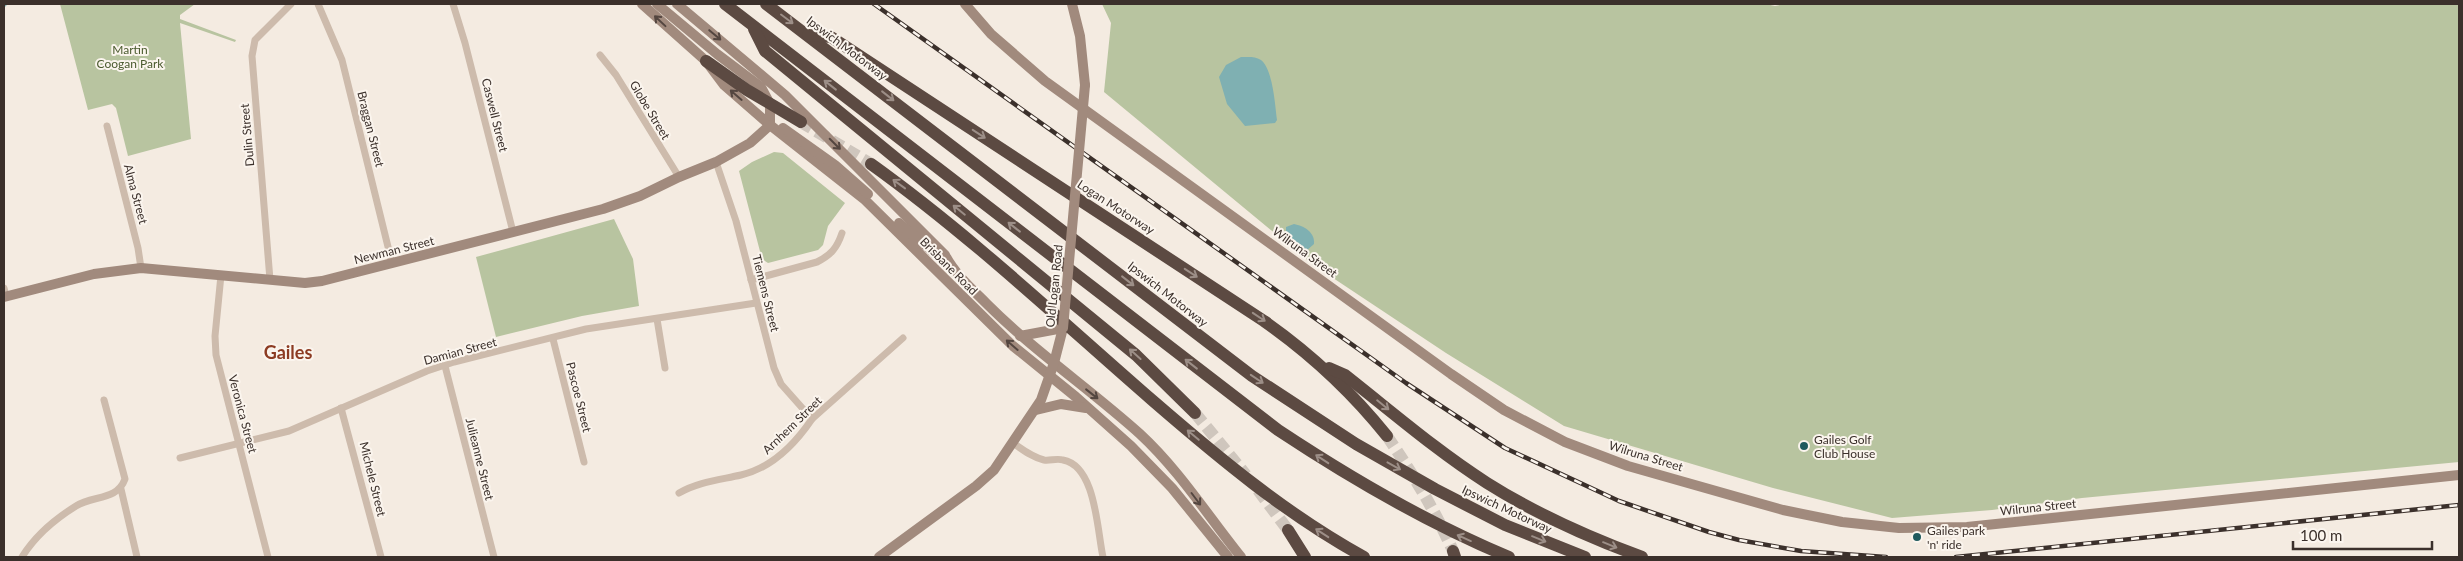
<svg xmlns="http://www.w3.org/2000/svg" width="2463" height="561" viewBox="0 0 2463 561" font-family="Lato,sans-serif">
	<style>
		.green { fill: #b8c4a0 }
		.water { fill: #7fb0b2 }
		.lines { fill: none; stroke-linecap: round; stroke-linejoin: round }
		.stream { stroke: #7fb0b2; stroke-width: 2.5 }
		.highway-tunnel { stroke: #cfc6bd; stroke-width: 12; stroke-dasharray: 12 6; stroke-linecap: butt }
		.street { stroke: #cdbbac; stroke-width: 7 }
		.secondary { stroke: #a18a7d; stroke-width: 10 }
		.highway { stroke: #5c4a42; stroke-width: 12 }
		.rail-casing { stroke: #3b302b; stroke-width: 4.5 }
		.rail { stroke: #fbf5ee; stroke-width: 2.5; stroke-dasharray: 8; stroke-linecap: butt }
		.secondary-bridge { stroke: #a18a7d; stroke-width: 10 }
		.oneway { stroke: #9c8e87 }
		.oneway2 { stroke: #544640 }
		.poi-dot { fill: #1f5a5e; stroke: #fbf5ee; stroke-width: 2 }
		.labels { text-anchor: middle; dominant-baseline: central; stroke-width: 4; stroke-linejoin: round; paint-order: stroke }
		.street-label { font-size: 12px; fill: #3b302b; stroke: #fbf5ee }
		.park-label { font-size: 12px; fill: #4a5a2e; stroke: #fbf5ee }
		.poi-label { font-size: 12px; fill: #3b302b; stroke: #fbf5ee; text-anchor: start }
		.district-label { font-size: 18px; font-weight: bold; fill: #8c3b22; stroke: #fbf5ee }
	</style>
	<rect width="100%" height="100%" fill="#f4ebe1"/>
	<g class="green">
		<path d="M60,4H195L180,15V19L236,40L235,42L180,23L191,139L128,156L116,108L112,104L88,110Z"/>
		<path d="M1102,4H1766L1775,6L1784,4H2459V462L2082,498L1992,510L1892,518L1773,488L1564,426L1446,353L1312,264L1104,92L1111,23Z"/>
		<path d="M774,152L783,153L845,203L828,226L823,245L818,250L768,263L762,259L739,171L752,162Z"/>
		<path d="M614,219L633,259L639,306L582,316L496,337L476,257Z"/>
	</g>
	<g class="water">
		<path d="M1241,57C1248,57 1255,56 1261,60C1273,69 1275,106 1277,120L1275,123L1245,126L1227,104L1219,77L1226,65Z"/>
		<path d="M1294,224C1304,226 1315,232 1314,244L1306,251L1293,244L1286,237V227Z"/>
	</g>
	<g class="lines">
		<path class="stream" d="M4,6L6,4"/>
		<g class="highway-tunnel">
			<path d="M801,122L871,164"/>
			<path d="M1195,413L1246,475"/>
			<path d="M1387,436C1412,473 1435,510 1453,551"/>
			<path d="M1258,490L1288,530"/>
		</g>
		<g class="street">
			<path d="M318,4L342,60L392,263"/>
			<path d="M453,4L465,43L513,232"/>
			<path d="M600,55L616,75L679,177"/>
			<path d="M107,126L138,248L141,268"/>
			<path d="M716,162L736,221L774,368L781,384L812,419"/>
			<path d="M221,275L215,336L216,355L268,557"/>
			<path d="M270,280L252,56L255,40L291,4"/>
			<path d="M751,280L817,262C831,255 837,248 842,233"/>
			<path d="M4,288L6,296"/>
			<path d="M657,319L665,368"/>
			<path d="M553,339L584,462"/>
			<path d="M445,366L494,557"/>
			<path d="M341,408L381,557"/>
			<path d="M1013,443C1023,450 1032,457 1044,460C1050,461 1057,458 1063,460C1096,466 1097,530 1103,557"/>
			<path d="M180,458L289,431L427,371L454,362L586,329L756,303"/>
			<path d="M121,489L137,557"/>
			<path d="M679,493C698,482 719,480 741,475C772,468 795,444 812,419L903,338"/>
			<path d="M22,557C35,536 55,519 76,506C93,495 117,501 125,479L104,400"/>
		</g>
		<g class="secondary">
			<path d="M642,4L706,61L724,85L770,125L864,199L1013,346L1076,397L1131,446L1172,488L1228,557"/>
			<path d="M657,4L717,54L761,87L770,104V125"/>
			<path d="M677,4L785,95L945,255C955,274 971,288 987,304C1034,351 1090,389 1140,434C1179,470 1208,516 1241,557"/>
			<path d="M965,4L991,34L1045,81L1451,374L1504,410L1565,442L1628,466L1783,510L1842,522L1899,528L1967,527L2459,475"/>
			<path d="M1072,4L1080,36L1085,85"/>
			<path d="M783,128L835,165L868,194"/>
			<path d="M899,223L941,259"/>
			<path d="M4,297L94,274L141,268L305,283L322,281L603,209L640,196L679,177L716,162L750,143L770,125"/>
			<path d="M1020,336L1063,328"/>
			<path d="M1036,410L1061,404L1086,408"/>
			<path d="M879,557L976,486L994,470L1041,400L1054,363L1063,328"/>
		</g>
		<g class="highway">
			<path d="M725,4L1278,430C1352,479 1427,523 1509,557"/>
			<path d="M766,4L1252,376L1356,444L1435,489L1505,525L1585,557"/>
			<path d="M754,29L765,51L1136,355L1195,413"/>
			<path d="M808,35L831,37L1264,321C1311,354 1351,391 1387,436"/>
			<path d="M706,61L747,90L801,122"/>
			<path d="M871,164C970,235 1060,320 1152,400C1219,458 1286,514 1364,557"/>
			<path d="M1329,368L1345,375C1392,412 1437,451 1487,483C1536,514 1588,537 1642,557"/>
			<path d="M1288,530L1305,557"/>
			<path d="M1453,551L1455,557"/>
		</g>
		<defs>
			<g id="rail">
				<path d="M874,4L1406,383L1505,448L1619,501L1709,532L1739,540L1801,551L1886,557"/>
				<path d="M1956,557L2459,505"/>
			</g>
		</defs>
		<use href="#rail" class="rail-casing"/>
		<use href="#rail" class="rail"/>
		<path class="secondary-bridge" d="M1063,328L1085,85"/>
	</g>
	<defs><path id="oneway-shaft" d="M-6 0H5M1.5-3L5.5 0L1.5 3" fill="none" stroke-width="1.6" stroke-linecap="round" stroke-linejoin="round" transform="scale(1.25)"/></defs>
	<g class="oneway">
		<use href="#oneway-shaft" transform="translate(787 19) rotate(37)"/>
		<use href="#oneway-shaft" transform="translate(830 85) rotate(-142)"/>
		<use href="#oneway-shaft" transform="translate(888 96) rotate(38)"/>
		<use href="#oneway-shaft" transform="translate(979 134) rotate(33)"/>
		<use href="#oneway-shaft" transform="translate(899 184) rotate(-144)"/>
		<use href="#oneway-shaft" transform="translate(959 210) rotate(-141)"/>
		<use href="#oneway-shaft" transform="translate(1014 227) rotate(-142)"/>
		<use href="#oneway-shaft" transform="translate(1191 273) rotate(33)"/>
		<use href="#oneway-shaft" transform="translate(1128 281) rotate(38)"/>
		<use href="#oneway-shaft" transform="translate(1259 317) rotate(34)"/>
		<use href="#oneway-shaft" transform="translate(1135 354) rotate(-138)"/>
		<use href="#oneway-shaft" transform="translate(1191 364) rotate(-142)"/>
		<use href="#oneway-shaft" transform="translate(1257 379) rotate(34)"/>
		<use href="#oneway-shaft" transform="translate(1383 405) rotate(39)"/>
		<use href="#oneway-shaft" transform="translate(1193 435) rotate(-140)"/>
		<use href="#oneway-shaft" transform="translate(1322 459) rotate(-147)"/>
		<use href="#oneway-shaft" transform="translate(1394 466) rotate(29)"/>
		<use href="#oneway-shaft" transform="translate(1322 533) rotate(-147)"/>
		<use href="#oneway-shaft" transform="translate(1464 538) rotate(-156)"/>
		<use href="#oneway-shaft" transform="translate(1539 539) rotate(22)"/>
		<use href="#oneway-shaft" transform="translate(1610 545) rotate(22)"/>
	</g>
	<g class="oneway2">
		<use href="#oneway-shaft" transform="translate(660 21) rotate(-137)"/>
		<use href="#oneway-shaft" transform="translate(715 35) rotate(40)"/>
		<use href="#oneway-shaft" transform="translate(736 95) rotate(-139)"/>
		<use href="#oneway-shaft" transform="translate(835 144) rotate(45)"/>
		<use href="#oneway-shaft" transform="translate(1012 345) rotate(-139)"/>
		<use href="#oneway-shaft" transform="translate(1092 394) rotate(38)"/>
		<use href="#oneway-shaft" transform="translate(1196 499) rotate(53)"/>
	</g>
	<g class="poi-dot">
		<circle cx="1804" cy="446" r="5"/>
		<circle cx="1917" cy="537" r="5"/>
	</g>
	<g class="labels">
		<g class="street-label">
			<text transform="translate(847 48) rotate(37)">Ipswich Motorway</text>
			<text transform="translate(650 110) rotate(59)">Globe Street</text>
			<text transform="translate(495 115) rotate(76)">Caswell Street</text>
			<text transform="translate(371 129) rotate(76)">Braggan Street</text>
			<text transform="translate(247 135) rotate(-95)">Dulin Street</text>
			<text transform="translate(136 194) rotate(75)">Alma Street</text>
			<text transform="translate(1116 207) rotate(33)">Logan Motorway</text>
			<text transform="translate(394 250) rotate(-14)">Newman Street</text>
			<text transform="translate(1305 252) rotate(36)">Wilruna Street</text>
			<text transform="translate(949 266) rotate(45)">Brisbane Road</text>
			<text transform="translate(1054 286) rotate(-84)">Old Logan Road</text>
			<text transform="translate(766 293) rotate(76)">Tiemens Street</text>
			<text transform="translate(1168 294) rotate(38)">Ipswich Motorway</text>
			<text transform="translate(460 351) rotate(-15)">Damian Street</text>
			<text transform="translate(579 397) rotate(76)">Pascoe Street</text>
			<text transform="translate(243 414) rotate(75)">Veronica Street</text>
			<text transform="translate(792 425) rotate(-44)">Arnhem Street</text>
			<text transform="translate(1646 456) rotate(17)">Wilruna Street</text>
			<text transform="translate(480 459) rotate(76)">Julieanne Street</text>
			<text transform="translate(373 479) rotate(76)">Michele Street</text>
			<text transform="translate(2038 507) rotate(-6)">Wilruna Street</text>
			<text transform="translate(1507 509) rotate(25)">Ipswich Motorway</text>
		</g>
		<g class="park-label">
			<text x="130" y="49">Martin<tspan x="130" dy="14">Coogan Park</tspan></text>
		</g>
		<g class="poi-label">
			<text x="1814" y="439">Gailes Golf<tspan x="1814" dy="14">Club House</tspan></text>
			<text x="1927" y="530">Gailes park<tspan x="1927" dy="14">'n' ride</tspan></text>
		</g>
		<g class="district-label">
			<text x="288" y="352">Gailes</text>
		</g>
	</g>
	<rect width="2463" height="561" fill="none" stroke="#3b302b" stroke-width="10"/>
	<path d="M2293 541v8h139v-8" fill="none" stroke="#3b302b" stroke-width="2.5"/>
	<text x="2300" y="541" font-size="15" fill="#3b302b" stroke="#fbf5ee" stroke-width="4" paint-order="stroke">100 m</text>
</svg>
